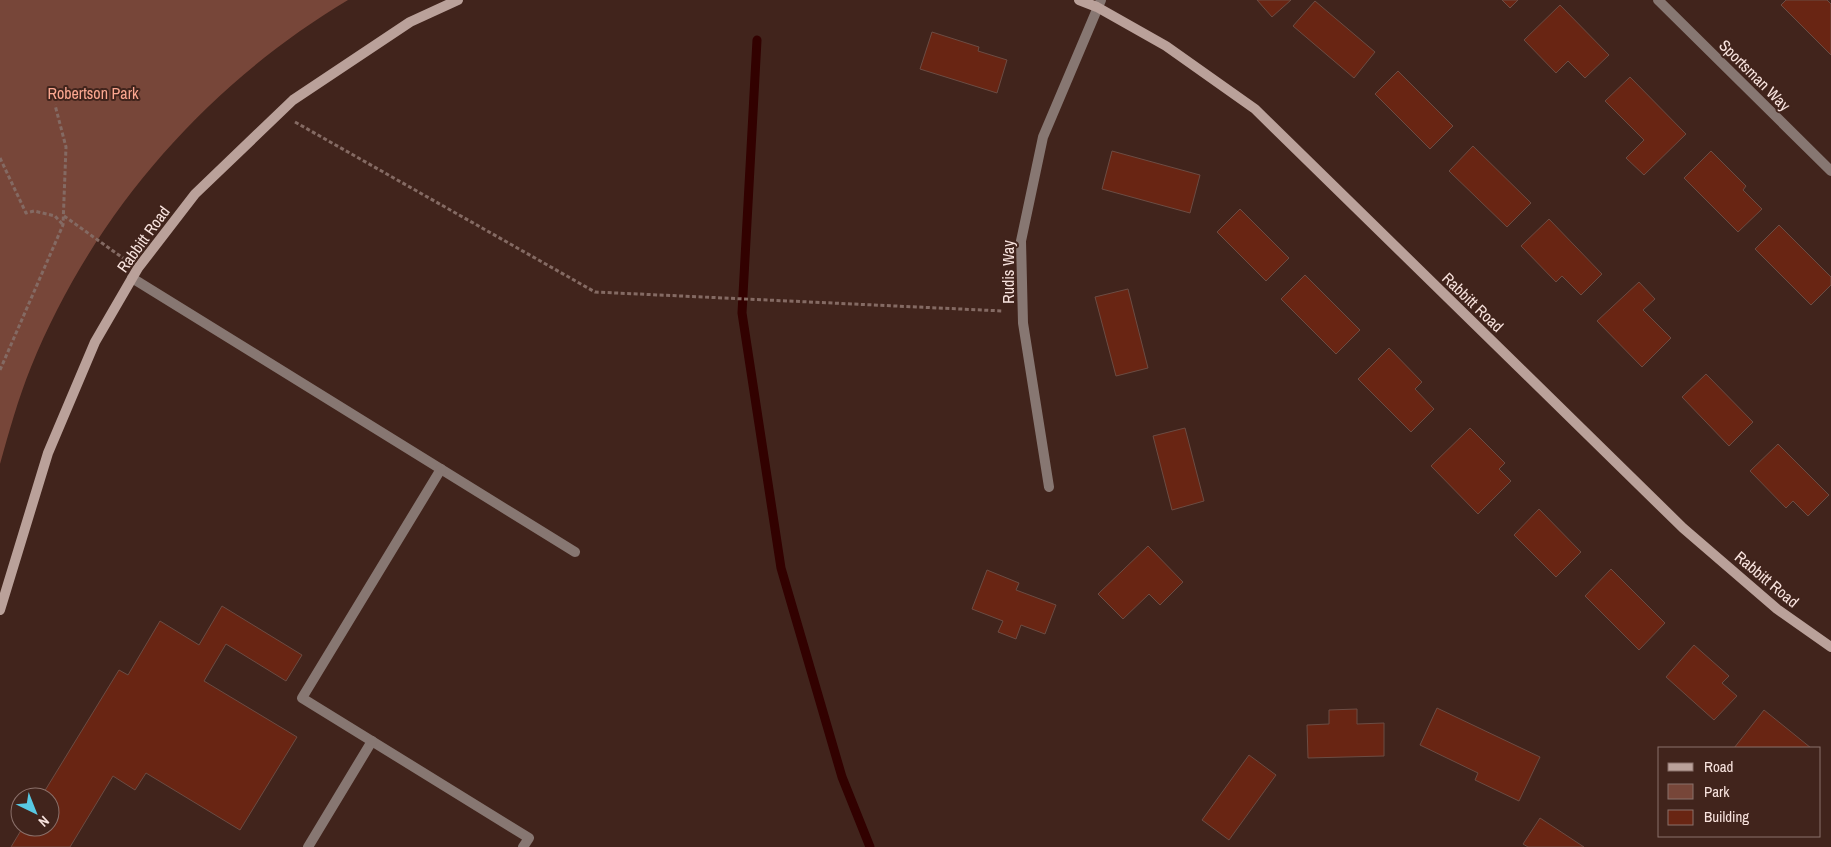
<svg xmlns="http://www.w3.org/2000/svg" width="1831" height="847" viewBox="0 0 1831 847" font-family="'Archivo Narrow',sans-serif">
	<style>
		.green { fill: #774639 }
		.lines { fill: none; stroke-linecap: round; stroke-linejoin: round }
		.stream { stroke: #320100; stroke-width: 9 }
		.building { fill: #692513; stroke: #6c4c43 }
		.path { stroke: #846a63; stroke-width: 3; stroke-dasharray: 4 2.5; stroke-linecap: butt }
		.lane { stroke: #877772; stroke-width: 10 }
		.street { stroke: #877772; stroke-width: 10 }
		.secondary { stroke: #baa19a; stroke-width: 10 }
		.labels { text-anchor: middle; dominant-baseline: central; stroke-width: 4; stroke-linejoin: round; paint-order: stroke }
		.street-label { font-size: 16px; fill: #f8e3de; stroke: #41241c }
		.park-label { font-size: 16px; fill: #fba790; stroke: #41241c }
	</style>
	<rect width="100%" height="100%" fill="#41241c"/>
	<path class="green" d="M0,0H348C206,85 93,214 31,367C18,399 9,432 0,464Z"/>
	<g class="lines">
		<path class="stream" d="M757,40L742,313L781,568L842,777L870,847"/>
	</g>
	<g class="building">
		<path d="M1257,0H1291L1272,17Z"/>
		<path d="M1502,0H1518L1510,8Z"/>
		<path d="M1786,0H1827L1831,4V55L1781,5Z"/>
		<path d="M1315,1L1375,52L1354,78L1293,26Z"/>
		<path d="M1560,5L1609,55L1585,78L1568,61L1556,73L1524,40Z"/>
		<path d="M932,32L979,47L978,51L1007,60L997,93L920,69Z"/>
		<path d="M1398,71L1453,126L1430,149L1375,94Z"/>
		<path d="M1630,77L1686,134L1644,175L1626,158L1644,140L1605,101Z"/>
		<path d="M1473,146L1531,203L1507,227L1449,171Z"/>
		<path d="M1112,151L1200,175L1190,213L1102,189Z"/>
		<path d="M1711,151L1746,186L1743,190L1762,209L1738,232L1684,178Z"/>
		<path d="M1240,209L1289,258L1266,281L1217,232Z"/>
		<path d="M1549,219L1602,274L1581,295L1562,276L1556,282L1521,246Z"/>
		<path d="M1779,225L1831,277V285L1811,305L1755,249Z"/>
		<path d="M1305,275L1360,330L1336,354L1281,299Z"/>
		<path d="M1639,282L1655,299L1643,310L1671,338L1642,367L1597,321Z"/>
		<path d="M1128,289L1148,368L1116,376L1095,297Z"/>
		<path d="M1389,348L1422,382L1415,389L1434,409L1411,432L1358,379Z"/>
		<path d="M1706,374L1753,422L1729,446L1682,397Z"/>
		<path d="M1185,428L1204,501L1172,510L1153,436Z"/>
		<path d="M1470,428L1505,463L1499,469L1511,481L1478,514L1431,466Z"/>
		<path d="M1778,444L1829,495L1808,516L1793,501L1786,508L1750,471Z"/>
		<path d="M1539,509L1581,552L1556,577L1514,535Z"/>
		<path d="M1148,546L1183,582L1160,605L1149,594L1123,619L1098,594Z"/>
		<path d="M1611,569L1665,623L1639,650L1585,596Z"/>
		<path d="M987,570L1019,583L1016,590L1056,605L1045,634L1021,625L1016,639L998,632L1003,621L972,609Z"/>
		<path d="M222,606L302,655L286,681L226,644L204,681L297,737L240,830L146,773L135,790L113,776L70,847H11L23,827H50V797H41L119,670L128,675L160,621L199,645Z"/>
		<path d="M1694,645L1729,676L1722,683L1737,696L1714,720L1666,677Z"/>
		<path d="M1437,708L1540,757L1519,801L1475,780L1478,773L1420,745Z"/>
		<path d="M1357,709V724L1384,723V756L1308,758L1307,725L1329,724V710Z"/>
		<path d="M1764,710L1811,748H1734Z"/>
		<path d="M1249,755L1276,775L1229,840L1202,820Z"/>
		<path d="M1540,818L1584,847H1528L1523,844Z"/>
	</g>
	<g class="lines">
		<g class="path">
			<path d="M295,122L595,292L1003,311"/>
			<path d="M0,158L26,213L34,211L55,216L63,225"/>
			<path d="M64,216L123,258"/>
			<path d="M0,370L63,225L66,147L55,105"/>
		</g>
		<g class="lane">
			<path d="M132,278L575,552"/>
			<path d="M441,469L302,698L529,838L523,847"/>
			<path d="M308,847L372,741"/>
		</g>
		<g class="street">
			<path d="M1658,0L1831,171"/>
			<path d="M1049,487L1023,323L1021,241L1043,137L1101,0"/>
		</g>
		<g class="secondary">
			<path d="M1079,0L1097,7L1166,46L1255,109L1683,528L1777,609L1831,647"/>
			<path d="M0,610L48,453L95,342L138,268L195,194L293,100L410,22L458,0"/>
		</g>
	</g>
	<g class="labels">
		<g class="street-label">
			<text transform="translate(1755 75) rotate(45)">Sportsman Way</text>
			<text transform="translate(143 239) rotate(-54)">Rabbitt Road</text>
			<text transform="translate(1008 272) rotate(-90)">Rudis Way</text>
			<text transform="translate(1473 302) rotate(44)">Rabbitt Road</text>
			<text transform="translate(1767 579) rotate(40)">Rabbitt Road</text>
		</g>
		<g class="park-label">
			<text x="93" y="93">Robertson Park</text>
		</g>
	</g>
	<rect x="1658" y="747" width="162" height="90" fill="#41241c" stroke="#8a706a"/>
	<rect x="1668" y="763" width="25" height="8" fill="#baa19a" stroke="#8a706a"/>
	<text x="1704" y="772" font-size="15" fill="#f8e3de">Road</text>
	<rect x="1668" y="784" width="25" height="15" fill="#774639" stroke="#8a706a"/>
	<text x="1704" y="797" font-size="15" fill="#f8e3de">Park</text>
	<rect x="1668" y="810" width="25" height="15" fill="#692513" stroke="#8a706a"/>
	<text x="1704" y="822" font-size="15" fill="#f8e3de">Building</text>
	<g transform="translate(35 812) rotate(137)"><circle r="24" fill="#41241c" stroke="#8a706a"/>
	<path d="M0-4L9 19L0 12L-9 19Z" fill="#58c9e3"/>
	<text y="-8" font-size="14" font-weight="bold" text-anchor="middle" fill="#f8e3de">N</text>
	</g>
</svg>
